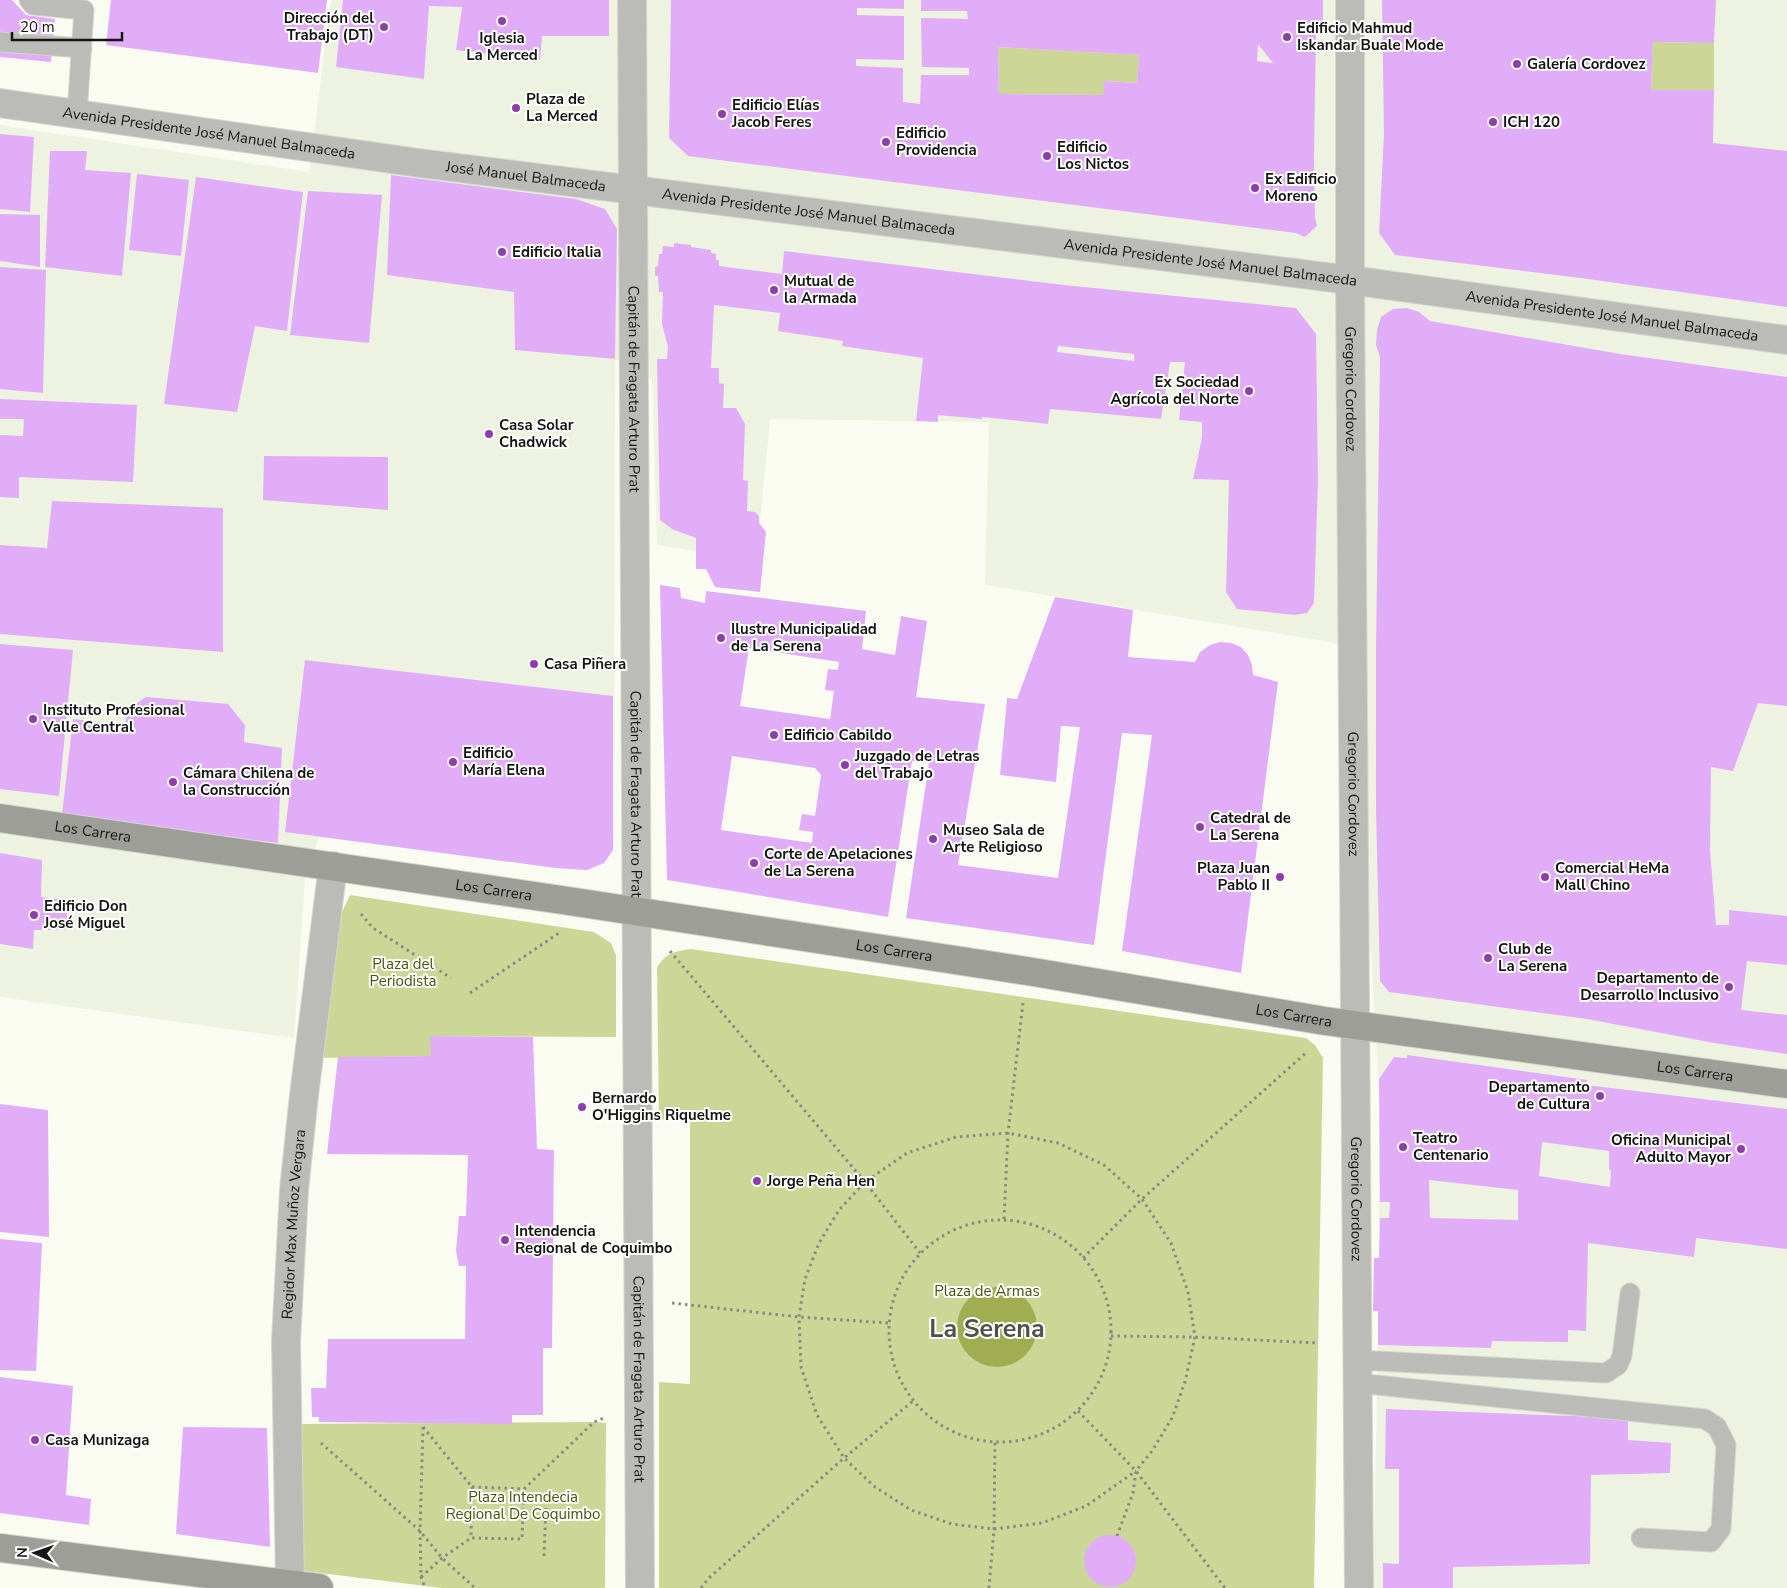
<svg xmlns="http://www.w3.org/2000/svg" width="1787" height="1588" viewBox="0 0 1787 1588" font-family="'Nunito Sans',sans-serif">
	<style>
		.built { fill: #eef2e1 }
		.green { fill: #ccd797 }
		.water { fill: #a0ad51 }
		.building { fill: #e1adf9; fill-rule: evenodd }
		.lines { fill: none; stroke-linecap: round; stroke-linejoin: round }
		.lane-casing { stroke: #d5d7ce; stroke-width: 21 }
		.street-casing { stroke: #d5d7ce; stroke-width: 30 }
		.secondary-casing { stroke: #d5d7ce; stroke-width: 30 }
		.path { stroke: #898a84; stroke-width: 3; stroke-dasharray: 2.5 4; stroke-linecap: butt }
		.lane { stroke: #bbbcb8; stroke-width: 19 }
		.street { stroke: #bbbcb8; stroke-width: 28 }
		.secondary { stroke: #9d9e98; stroke-width: 28 }
		.poi-dot { fill: #8d3dae; stroke: #fff; stroke-width: 2 }
		.labels { text-anchor: middle; dominant-baseline: central; stroke-width: 4; stroke-linejoin: round; paint-order: stroke }
		.poi-label { font-size: 15px; font-weight: bold; fill: #151613; stroke: #fff; text-anchor: start }
		.street-label { font-size: 15px; fill: #151613; stroke: #fff }
		.park-label { font-size: 15px; fill: #4b520d; stroke: #fff }
		.town-label { font-size: 25px; font-weight: bold; fill: #50524a; stroke: #fff }
	</style>
	<rect width="100%" height="100%" fill="#fafcf2"/>
	<path class="built" d="M331,0H1787V1588H1373L1378,1345V1311H1373L1374,1258H1379V1090L1353,648L1325,641L985,585L989,422L770,419L756,561L657,545L652,378L615,359L614,828L613,850L604,863L587,870L556,868L319,837L305,879L294,1038L0,997V125L309,172Z"/>
	<g class="green">
		<path d="M1653,42L1714,43V90H1651Z"/>
		<path d="M998,47L1139,55L1137,83L1105,81L1103,95L999,94Z"/>
		<path d="M350,895L594,932L611,943L616,955V1037L431,1036V1056L321,1058L342,912Z"/>
		<path d="M691,949L1306,1038L1315,1045L1323,1058L1314,1588H659V1382L690,1384V1121L659,1119L657,968C665,953 676,951 691,949Z"/>
		<path d="M594,1422L606,1423L605,1588H442L296,1570L299,1424Z"/>
	</g>
	<circle class="water" cx="997" cy="1327" r="40"/>
	<g class="building">
		<path d="M0,0H12L26,15L55,19L51,62L0,57Z"/>
		<path d="M111,0H327L318,73L106,45Z"/>
		<path d="M343,0H609V36H542L540,60L456,50L462,7L429,6L424,79L336,67Z"/>
		<path d="M671,0H904V9L857,8V15L904,16V60L856,59V66L903,68V102L920,104L921,75H969V68L922,67L921,18L968,19L967,11H921V0H1323V30H1316L1314,158L1315,217L1317,226L1305,237L1296,233L688,156L669,138ZM1258,44L1273,63L1257,61ZM998,47L1139,55L1137,83L1104,81L1103,95L999,94Z"/>
		<path d="M1382,0H1716L1714,43L1653,42L1651,90H1714L1713,143L1787,151V307L1588,279L1395,255L1379,233L1384,133Z"/>
		<path d="M0,134L34,137L30,212L0,209Z"/>
		<path d="M50,151H87L85,170L131,173L122,276L45,267Z"/>
		<path d="M137,174L189,180L181,256L129,250Z"/>
		<path d="M391,175L576,199L605,209L617,229L615,359L515,350L514,292L387,275Z"/>
		<path d="M196,177L303,192L287,331L255,326L237,412L164,404Z"/>
		<path d="M308,191L382,195L369,343L290,335Z"/>
		<path d="M0,214L40,215V267L0,261Z"/>
		<path d="M674,243L691,245V247L711,250V253L716,254V260H719V266L782,274L784,251L1064,285L1296,308L1316,334L1318,481L1314,603L1307,613L1295,615L1237,609L1226,592L1229,480L1193,479L1202,438V422L1179,420L1185,362H1170L1161,419L1050,409L1048,424L982,417V419L938,415V422L916,421L923,358L842,346L843,341L778,331L780,313L714,305L711,368H719V383L724,384L723,408H736L745,424L743,480L748,481L747,511L755,512L759,516V523L766,532L760,592L715,587L706,569H696V538L672,529L660,520L657,359H667L668,347L662,324L663,292H659L658,276H655V267L658,266L659,254H662L663,246L674,247ZM1058,346L1134,354V361L1057,352Z"/>
		<path d="M0,267L46,270L43,393L0,389Z"/>
		<path d="M1407,308L1419,312L1430,321L1620,354L1787,377V706L1758,703L1733,771L1711,767L1710,850L1716,925H1729V910L1787,916V965L1747,961L1741,1010L1787,1015V1054L1714,1043L1587,1019L1389,992L1380,981L1376,810V649L1380,357L1376,345L1377,330L1381,317L1393,309Z"/>
		<path d="M0,399L137,405L133,482L19,477V498L0,497V435L23,436L24,419H0Z"/>
		<path d="M264,456L388,457V510L263,500Z"/>
		<path d="M52,501L223,508V652L0,634V545L47,548Z"/>
		<path d="M660,585L680,588L681,598L705,603L706,591L866,611L862,649L895,655L901,616L927,621L916,697L985,704L958,865L1058,878L1080,727L1061,726L1056,782L1000,775L1007,698L1017,699L1055,597L1133,610L1128,657L1195,662L1200,652L1210,645L1220,642L1231,643L1241,647L1248,655L1252,665L1253,675L1278,682L1241,973L1122,951L1152,735L1122,733L1094,945L906,918L929,763L912,761L888,917L667,880ZM749,648L839,662L838,670L828,669L825,690L834,691L830,719L740,706ZM732,756L815,768L821,775L815,816L802,814L799,830L813,832L812,843L721,830Z"/>
		<path d="M0,644L73,650L59,796L0,789Z"/>
		<path d="M305,660L613,696V850L604,863L587,870L556,868L285,832Z"/>
		<path d="M146,697L228,704L245,725L244,742L282,748L278,843L62,815L73,719L125,725L127,710Z"/>
		<path d="M0,853L42,860L41,897L68,900L66,930H34L33,949L0,944Z"/>
		<path d="M430,1036L533,1037L537,1149L554,1150L552,1348H543V1415H512V1424L319,1422V1417H312L311,1388H326L328,1339H465L466,1266H459L456,1251L459,1216H466L468,1155L327,1154L338,1057L431,1056Z"/>
		<path d="M1407,1055L1587,1080L1586,1085L1787,1109V1249L1696,1238L1694,1257L1588,1243L1586,1331L1568,1330V1342L1492,1341L1491,1348L1378,1345V1311H1373L1374,1258H1379L1380,1218H1389L1390,1202H1380L1379,1079L1394,1057L1407,1058ZM1542,1142L1609,1151V1170H1611L1610,1187L1539,1176ZM1429,1180L1518,1190V1220L1430,1218Z"/>
		<path d="M0,1104L48,1110L49,1237L0,1232Z"/>
		<path d="M0,1239L42,1243L36,1371L0,1370Z"/>
		<path d="M0,1377L73,1386L66,1495L91,1499L89,1525L0,1513Z"/>
		<path d="M1386,1409L1628,1418V1440L1671,1443L1670,1473L1591,1475L1590,1564L1453,1567V1588H1383V1563L1399,1564V1469H1385Z"/>
		<path d="M183,1427L267,1428L270,1547L176,1534Z"/>
		<circle cx="1110" cy="1561" r="26"/>
	</g>
	<g class="lines">
		<defs>
			<g id="lane">
				<path d="M29,0L33,5L84,10L77,114"/>
				<path d="M0,42L82,48"/>
				<path d="M1358,1360L1606,1373L1618,1365L1622,1356L1630,1293"/>
				<path d="M1357,1383L1705,1419L1717,1427L1726,1445L1721,1529L1711,1542L1641,1538"/>
			</g>
			<g id="street">
				<path id="s1" d="M632,0L640,1588"/>
				<path id="s2" d="M1350,0V280L1359,1588"/>
				<path id="s3" d="M0,103L419,163L1350,280L1787,340"/>
				<path id="s4" d="M290,1584L286,1341L294,1190L304,1095L333,866"/>
			</g>
			<g id="secondary">
				<path id="s5" d="M0,818L562,900L1027,971L1325,1021L1787,1084"/>
				<path d="M0,1548L319,1588"/>
			</g>
		</defs>
		<use href="#lane" class="lane-casing"/>
		<use href="#street" class="street-casing"/>
		<use href="#secondary" class="secondary-casing"/>
		<g class="path">
			<path d="M361,914L373,928L451,978"/>
			<path d="M670,951L865,1182L920,1253"/>
			<path d="M470,993L559,933"/>
			<path d="M1004,1219L1008,1133L1023,1003"/>
			<circle cx="1000" cy="1331" r="111"/>
			<path d="M1083,1258L1142,1199L1307,1052"/>
			<path d="M672,1303L799,1317L889,1323"/>
			<path d="M1111,1336L1195,1337L1318,1343"/>
			<path d="M1078,1411L1136,1471L1225,1588"/>
			<path d="M423,1427L420,1531L421,1577L425,1588"/>
			<path d="M423,1427L472,1487"/>
			<path d="M321,1443L420,1531L442,1558L475,1588"/>
			<path d="M472,1487L524,1489L522,1539L471,1538Z"/>
			<path d="M524,1489L594,1422L606,1417"/>
			<path d="M1117,1536L1133,1493L1136,1471L1152,1451L1172,1418L1185,1382L1195,1337L1188,1292L1171,1243L1142,1199L1104,1165L1058,1143L1008,1133L956,1137L907,1153L865,1182L839,1210L819,1243L805,1279L799,1317L801,1367L817,1415L844,1458L875,1487L911,1510L952,1524L994,1529L1042,1523L1086,1506L1136,1471"/>
			<path d="M544,1556L546,1507"/>
			<path d="M421,1577L442,1558L471,1538"/>
			<path d="M701,1588L709,1578L844,1458L913,1401"/>
			<path d="M989,1588L994,1529L995,1442"/>
		</g>
		<use href="#lane" class="lane"/>
		<use href="#street" class="street"/>
		<use href="#secondary" class="secondary"/>
	</g>
	<g class="poi-dot">
		<circle cx="502" cy="21" r="5"/>
		<circle cx="384" cy="27" r="5"/>
		<circle cx="1287" cy="37" r="5"/>
		<circle cx="1517" cy="64" r="5"/>
		<circle cx="516" cy="108" r="5"/>
		<circle cx="722" cy="114" r="5"/>
		<circle cx="1493" cy="122" r="5"/>
		<circle cx="886" cy="142" r="5"/>
		<circle cx="1047" cy="156" r="5"/>
		<circle cx="1255" cy="188" r="5"/>
		<circle cx="502" cy="252" r="5"/>
		<circle cx="774" cy="290" r="5"/>
		<circle cx="1249" cy="391" r="5"/>
		<circle cx="489" cy="434" r="5"/>
		<circle cx="721" cy="638" r="5"/>
		<circle cx="534" cy="664" r="5"/>
		<circle cx="33" cy="719" r="5"/>
		<circle cx="774" cy="735" r="5"/>
		<circle cx="453" cy="762" r="5"/>
		<circle cx="845" cy="765" r="5"/>
		<circle cx="173" cy="782" r="5"/>
		<circle cx="1200" cy="827" r="5"/>
		<circle cx="933" cy="839" r="5"/>
		<circle cx="754" cy="863" r="5"/>
		<circle cx="1280" cy="877" r="5"/>
		<circle cx="1545" cy="877" r="5"/>
		<circle cx="34" cy="915" r="5"/>
		<circle cx="1488" cy="958" r="5"/>
		<circle cx="1729" cy="987" r="5"/>
		<circle cx="1600" cy="1096" r="5"/>
		<circle cx="582" cy="1107" r="5"/>
		<circle cx="1403" cy="1147" r="5"/>
		<circle cx="1741" cy="1149" r="5"/>
		<circle cx="757" cy="1181" r="5"/>
		<circle cx="505" cy="1240" r="5"/>
		<circle cx="35" cy="1440" r="5"/>
	</g>
	<g class="labels">
		<g class="poi-label">
			<text x="374" y="18" text-anchor="end">Dirección del<tspan x="374" dy="17">Trabajo (DT)</tspan></text>
			<text x="1297" y="28">Edificio Mahmud<tspan x="1297" dy="17">Iskandar Buale Mode</tspan></text>
			<text x="502" y="38" text-anchor="middle">Iglesia<tspan x="502" dy="17">La Merced</tspan></text>
			<text x="1527" y="64">Galería Cordovez</text>
			<text x="526" y="99">Plaza de<tspan x="526" dy="17">La Merced</tspan></text>
			<text x="732" y="105">Edificio Elías<tspan x="732" dy="17">Jacob Feres</tspan></text>
			<text x="1503" y="122">ICH 120</text>
			<text x="896" y="133">Edificio<tspan x="896" dy="17">Providencia</tspan></text>
			<text x="1057" y="147">Edificio<tspan x="1057" dy="17">Los Nictos</tspan></text>
			<text x="1265" y="179">Ex Edificio<tspan x="1265" dy="17">Moreno</tspan></text>
			<text x="512" y="252">Edificio Italia</text>
			<text x="784" y="281">Mutual de<tspan x="784" dy="17">la Armada</tspan></text>
			<text x="1239" y="382" text-anchor="end">Ex Sociedad<tspan x="1239" dy="17">Agrícola del Norte</tspan></text>
			<text x="499" y="425">Casa Solar<tspan x="499" dy="17">Chadwick</tspan></text>
			<text x="731" y="629">Ilustre Municipalidad<tspan x="731" dy="17">de La Serena</tspan></text>
			<text x="544" y="664">Casa Piñera</text>
			<text x="43" y="710">Instituto Profesional<tspan x="43" dy="17">Valle Central</tspan></text>
			<text x="784" y="735">Edificio Cabildo</text>
			<text x="463" y="753">Edificio<tspan x="463" dy="17">María Elena</tspan></text>
			<text x="855" y="756">Juzgado de Letras<tspan x="855" dy="17">del Trabajo</tspan></text>
			<text x="183" y="773">Cámara Chilena de<tspan x="183" dy="17">la Construcción</tspan></text>
			<text x="1210" y="818">Catedral de<tspan x="1210" dy="17">La Serena</tspan></text>
			<text x="943" y="830">Museo Sala de<tspan x="943" dy="17">Arte Religioso</tspan></text>
			<text x="764" y="854">Corte de Apelaciones<tspan x="764" dy="17">de La Serena</tspan></text>
			<text x="1270" y="868" text-anchor="end">Plaza Juan<tspan x="1270" dy="17">Pablo II</tspan></text>
			<text x="1555" y="868">Comercial HeMa<tspan x="1555" dy="17">Mall Chino</tspan></text>
			<text x="44" y="906">Edificio Don<tspan x="44" dy="17">José Miguel</tspan></text>
			<text x="1498" y="949">Club de<tspan x="1498" dy="17">La Serena</tspan></text>
			<text x="1719" y="978" text-anchor="end">Departamento de<tspan x="1719" dy="17">Desarrollo Inclusivo</tspan></text>
			<text x="1590" y="1087" text-anchor="end">Departamento<tspan x="1590" dy="17">de Cultura</tspan></text>
			<text x="592" y="1098">Bernardo<tspan x="592" dy="17">O'Higgins Riquelme</tspan></text>
			<text x="1413" y="1138">Teatro<tspan x="1413" dy="17">Centenario</tspan></text>
			<text x="1731" y="1140" text-anchor="end">Oficina Municipal<tspan x="1731" dy="17">Adulto Mayor</tspan></text>
			<text x="767" y="1181">Jorge Peña Hen</text>
			<text x="515" y="1231">Intendencia<tspan x="515" dy="17">Regional de Coquimbo</tspan></text>
			<text x="45" y="1440">Casa Munizaga</text>
		</g>
		<g class="street-label">
			<text stroke="none"><textPath href="#s3" startOffset="211">Avenida Presidente José Manuel Balmaceda</textPath></text>
			<text stroke="none"><textPath href="#s3" startOffset="531">José Manuel Balmaceda</textPath></text>
			<text stroke="none"><textPath href="#s3" startOffset="816">Avenida Presidente José Manuel Balmaceda</textPath></text>
			<text stroke="none"><textPath href="#s3" startOffset="1221">Avenida Presidente José Manuel Balmaceda</textPath></text>
			<text stroke="none"><textPath href="#s3" startOffset="1626">Avenida Presidente José Manuel Balmaceda</textPath></text>
			<text stroke="none"><textPath href="#s1" startOffset="389">Capitán de Fragata Arturo Prat</textPath></text>
			<text stroke="none"><textPath href="#s2" startOffset="389">Gregorio Cordovez</textPath></text>
			<text stroke="none"><textPath href="#s1" startOffset="794">Capitán de Fragata Arturo Prat</textPath></text>
			<text stroke="none"><textPath href="#s2" startOffset="794">Gregorio Cordovez</textPath></text>
			<text stroke="none"><textPath href="#s5" startOffset="94">Los Carrera</textPath></text>
			<text stroke="none"><textPath href="#s5" startOffset="499">Los Carrera</textPath></text>
			<text stroke="none"><textPath href="#s5" startOffset="904">Los Carrera</textPath></text>
			<text stroke="none"><textPath href="#s5" startOffset="1309">Los Carrera</textPath></text>
			<text stroke="none"><textPath href="#s5" startOffset="1714">Los Carrera</textPath></text>
			<text stroke="none"><textPath href="#s2" startOffset="1199">Gregorio Cordovez</textPath></text>
			<text stroke="none"><textPath href="#s4" startOffset="360">Regidor Max Muñoz Vergara</textPath></text>
			<text stroke="none"><textPath href="#s1" startOffset="1379">Capitán de Fragata Arturo Prat</textPath></text>
		</g>
		<g class="park-label">
			<text x="403" y="964">Plaza del<tspan x="403" dy="17">Periodista</tspan></text>
			<text x="987" y="1291">Plaza de Armas</text>
			<text x="523" y="1497">Plaza Intendecia<tspan x="523" dy="17">Regional De Coquimbo</tspan></text>
		</g>
		<g class="town-label">
			<text x="987" y="1329">La Serena</text>
		</g>
	</g>
	<g transform="translate(35 1553) rotate(272)" stroke="#ffffff" stroke-width="4" paint-order="stroke">
	<path d="M0-4L9 19L0 12L-9 19Z" fill="#151613"/>
	<text y="-8" font-size="14" font-weight="bold" text-anchor="middle" fill="#151613">N</text>
	</g>
	<path d="M12 32v8h110v-8" fill="none" stroke="#151613" stroke-width="2.5"/>
	<text x="20" y="32" font-size="15" fill="#151613" stroke="#ffffff" stroke-width="4" paint-order="stroke">20 m</text>
</svg>
